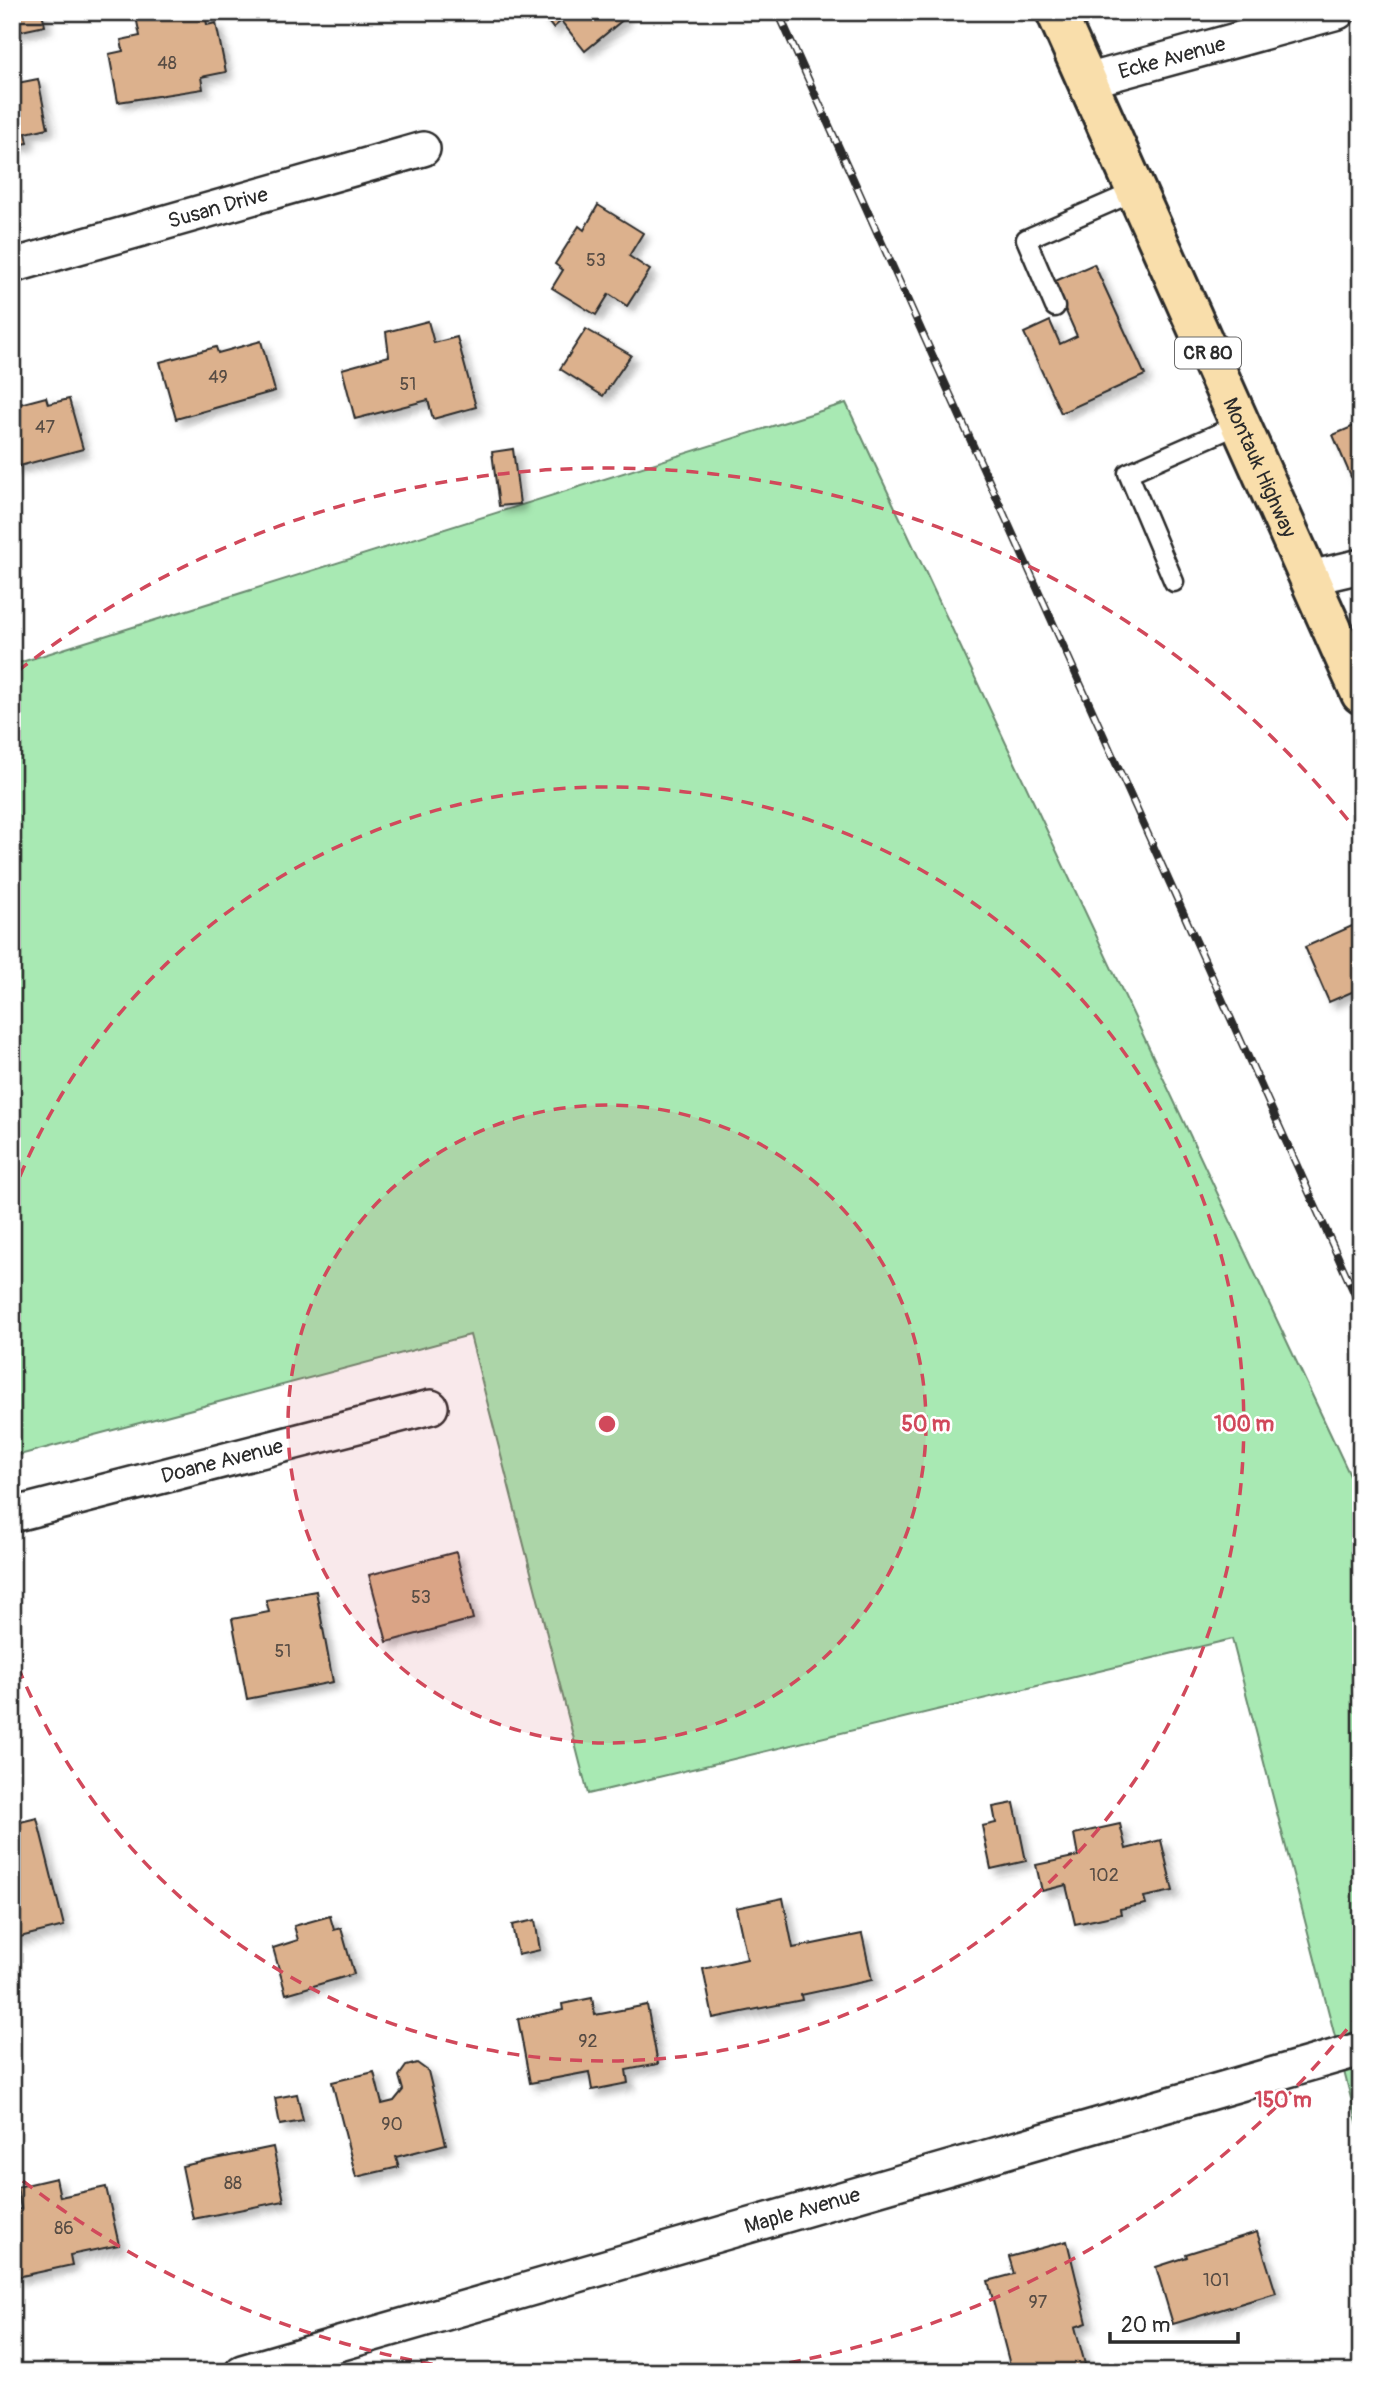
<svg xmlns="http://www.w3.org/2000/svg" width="1373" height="2384" viewBox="0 0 1373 2384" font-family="Pangolin,sans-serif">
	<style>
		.green { fill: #a8e9b3; stroke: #6a8a6f; stroke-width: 2 }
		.building { fill: #dcb18d; stroke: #2b2b2b; stroke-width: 2; filter: url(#shadow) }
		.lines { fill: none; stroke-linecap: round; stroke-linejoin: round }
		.lane-casing { stroke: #2b2b2b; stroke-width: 23 }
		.street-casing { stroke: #2b2b2b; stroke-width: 38 }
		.primary-casing { stroke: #2b2b2b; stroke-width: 44 }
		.lane { stroke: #fff; stroke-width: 18 }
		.street { stroke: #fff; stroke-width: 33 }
		.primary { stroke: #f9deab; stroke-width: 38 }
		.rail-casing { stroke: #2b2b2b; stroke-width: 8 }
		.rail { stroke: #fff; stroke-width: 5; stroke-dasharray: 16; stroke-linecap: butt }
		.ring { fill: none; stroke: #d1495b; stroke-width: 3.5; stroke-dasharray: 12 9 }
		.labels { text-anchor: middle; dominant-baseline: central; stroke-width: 5; stroke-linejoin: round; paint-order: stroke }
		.number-label { font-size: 18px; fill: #574c44 }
		.shield { fill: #fff; stroke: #6b6b6b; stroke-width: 2 }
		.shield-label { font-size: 19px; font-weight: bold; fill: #2b2b2b }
		.street-label { font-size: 21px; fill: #2b2b2b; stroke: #fff }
		.centre { fill: #d1495b; stroke: #fff; stroke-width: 3.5 }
		.ring-label { font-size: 21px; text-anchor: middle; font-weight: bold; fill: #d1495b; stroke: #fff; stroke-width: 5; stroke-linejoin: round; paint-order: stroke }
	</style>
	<defs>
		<filter id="shadow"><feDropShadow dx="6" dy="6" stdDeviation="3.5" flood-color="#0004"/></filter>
	</defs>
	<rect width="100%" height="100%" fill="#fff"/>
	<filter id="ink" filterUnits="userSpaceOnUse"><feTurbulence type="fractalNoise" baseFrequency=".0143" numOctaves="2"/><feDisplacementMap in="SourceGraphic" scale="14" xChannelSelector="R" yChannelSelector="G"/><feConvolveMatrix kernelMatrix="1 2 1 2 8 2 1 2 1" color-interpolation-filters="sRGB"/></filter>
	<g filter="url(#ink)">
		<path class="green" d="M846,403L1361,1499V2137L1232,1639L588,1794L470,1335L12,1457V665Z"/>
		<g class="building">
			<path d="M12,12H42L45,26L12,33Z"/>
			<path d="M135,12H205L207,25L216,23L226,72L201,77L203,89L118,102L109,54L123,51L121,40L140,36Z"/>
			<path d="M540,12H620L625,18L585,51L561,21L553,28Z"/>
			<path d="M38,79L48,128L26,133L28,143L12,146V84Z"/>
			<path d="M598,205L643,233L629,256L650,270L627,306L609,294L596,315L552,288L563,270L555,264L579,226L584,230Z"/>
			<path d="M1094,264L1145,375L1061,413L1024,333L1050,321L1060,344L1077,336L1053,282Z"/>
			<path d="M428,321L434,343L457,337L476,407L433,419L428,400L355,419L342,369L389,356L386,332Z"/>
			<path d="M586,329L631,355L603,396L560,369Z"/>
			<path d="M261,341L275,391L176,419L160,362L216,347L218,353Z"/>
			<path d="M46,397L48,404L69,399L83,449L12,468V406Z"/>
			<path d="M1361,423V473L1351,477L1333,435Z"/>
			<path d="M513,449L520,504L499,506L492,452Z"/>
			<path d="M1361,922V988L1329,1002L1305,947Z"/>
			<path d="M456,1552L473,1619L387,1642L369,1575Z"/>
			<path d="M316,1591L333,1682L247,1699L232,1619L269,1612L266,1600Z"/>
			<path d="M1014,1803L1026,1861L991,1869L982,1826L996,1823L993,1807Z"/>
			<path d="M37,1818L64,1926L12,1939V1824Z"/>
			<path d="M1120,1824L1126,1849L1161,1840L1173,1891L1144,1897L1146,1904L1120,1909L1121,1914L1075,1924L1066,1885L1042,1891L1036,1865L1078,1856L1074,1834Z"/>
			<path d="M783,1898L793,1948L862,1934L872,1980L801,1995L802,2000L713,2018L703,1969L747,1959L736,1908Z"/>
			<path d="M330,1916L334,1930L341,1928L354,1974L286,1994L273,1948L298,1940L294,1926Z"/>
			<path d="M535,1920L540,1950L518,1955L512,1925Z"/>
			<path d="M592,1998L595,2015L647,2005L658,2064L626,2070L628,2083L592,2090L589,2072L530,2083L518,2019L563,2010L562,2004Z"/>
			<path d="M417,2063L428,2071L446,2144L396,2157L399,2167L356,2177L332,2082L374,2072L382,2104L394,2101L403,2090L399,2076L406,2066Z"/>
			<path d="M297,2094L303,2121L280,2125L275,2098Z"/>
			<path d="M273,2147L284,2201L193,2219L182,2166Z"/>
			<path d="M56,2178L60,2197L106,2187L119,2245L70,2255L72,2265L17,2277L12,2253V2211L21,2209L17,2187Z"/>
			<path d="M1257,2232L1276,2293L1173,2324L1156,2267L1187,2257L1186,2254Z"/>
			<path d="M1067,2241L1087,2323L1075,2327L1086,2368L1083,2372H1032L1029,2369L1027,2372H1015L1011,2369L988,2281L1014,2274L1009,2257Z"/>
		</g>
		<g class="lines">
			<defs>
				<g id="lane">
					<path d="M1055,307L1026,239L1136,191"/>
					<path d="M1174,582L1128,473L1240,424"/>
				</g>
				<g id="street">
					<path id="s1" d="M1087,81L1338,12"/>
					<path id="s2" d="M12,266L423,149"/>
					<path d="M1310,578L1361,566"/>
					<path id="s3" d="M12,1515L431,1407"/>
					<path id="s4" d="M242,2372L1361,2049"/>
				</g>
				<g id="primary">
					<path id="s5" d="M1056,12L1361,694"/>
				</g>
			</defs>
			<use href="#lane" class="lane-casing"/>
			<use href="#street" class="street-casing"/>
			<use href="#primary" class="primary-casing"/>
			<use href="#lane" class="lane"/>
			<use href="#street" class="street"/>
			<use href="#primary" class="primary"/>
			<defs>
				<path id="rail" d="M778,12L1361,1308"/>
			</defs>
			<use href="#rail" class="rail-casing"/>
			<use href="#rail" class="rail"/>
		</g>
	</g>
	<circle cx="607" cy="1424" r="319" fill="#d1495b" fill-opacity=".12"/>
	<g class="ring">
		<circle cx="607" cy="1424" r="319"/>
		<path d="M12 1196A637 637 0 1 1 12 1652"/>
		<path d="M1360 2013A956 956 0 0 1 740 2371M474 2371A956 956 0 0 1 18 2177M18 671A956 956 0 0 1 1360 835"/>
	</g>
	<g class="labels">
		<g class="number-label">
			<text x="167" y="63">48</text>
			<text x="596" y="260">53</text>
			<text x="218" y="377">49</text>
			<text x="408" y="384">51</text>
			<text x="45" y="427">47</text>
			<text x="421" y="1597">53</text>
			<text x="283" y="1651">51</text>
			<text x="1104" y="1875">102</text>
			<text x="588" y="2041">92</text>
			<text x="392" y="2124">90</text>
			<text x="233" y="2183">88</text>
			<text x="64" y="2228">86</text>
			<text x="1216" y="2280">101</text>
			<text x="1038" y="2302">97</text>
		</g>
		<rect class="shield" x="1175" y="337.5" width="66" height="31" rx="5"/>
		<g class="shield-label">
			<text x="1208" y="353">CR 80</text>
		</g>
		<g class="street-label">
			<text stroke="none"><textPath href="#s1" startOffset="88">Ecke Avenue</textPath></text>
			<text stroke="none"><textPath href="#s2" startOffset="214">Susan Drive</textPath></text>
			<text stroke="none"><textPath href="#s5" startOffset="499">Montauk Highway</textPath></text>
			<text stroke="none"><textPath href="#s3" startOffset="217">Doane Avenue</textPath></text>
			<text stroke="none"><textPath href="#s4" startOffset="583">Maple Avenue</textPath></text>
		</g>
	</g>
	<circle cx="607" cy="1424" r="10" class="centre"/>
	<g class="ring-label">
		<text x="926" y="1431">50 m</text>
		<text x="1244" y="1431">100 m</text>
		<text x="1283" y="2107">150 m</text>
	</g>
	<rect width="1373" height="2384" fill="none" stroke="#fff" stroke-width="42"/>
	<rect x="21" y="21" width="1331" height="2342" fill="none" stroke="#2b2b2b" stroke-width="2.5" filter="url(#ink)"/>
	<path d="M1110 2332v10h128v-10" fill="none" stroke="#2b2b2b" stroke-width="3.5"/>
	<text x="1121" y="2332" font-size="21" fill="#2b2b2b" stroke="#ffffff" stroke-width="5" paint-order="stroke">20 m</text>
</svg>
